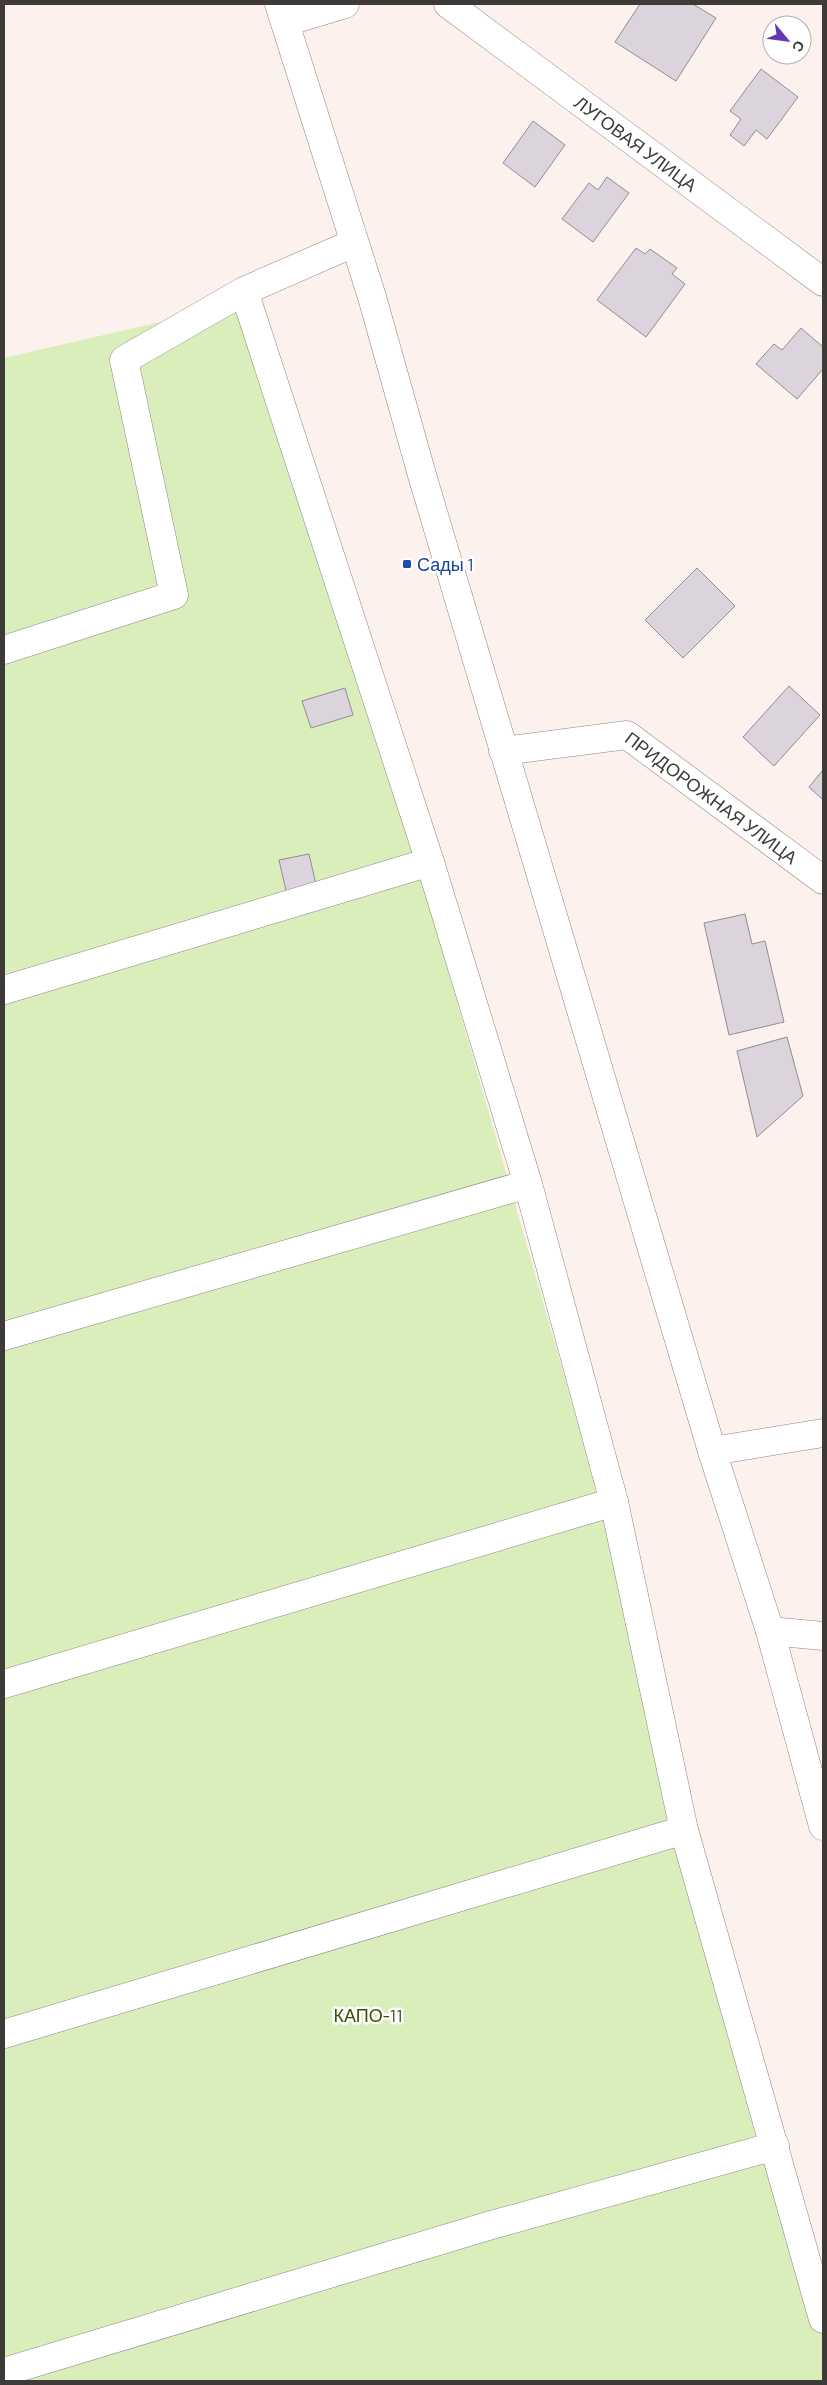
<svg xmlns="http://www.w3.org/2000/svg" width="827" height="2385" viewBox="0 0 827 2385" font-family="Barlow,sans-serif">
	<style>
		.green { fill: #daeebb }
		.building { fill: #dbd4dc; stroke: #928c93 }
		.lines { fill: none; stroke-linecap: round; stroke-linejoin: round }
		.minor-casing { stroke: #8f8580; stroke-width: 29 }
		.major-casing { stroke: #8f8580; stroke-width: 29 }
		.minor { stroke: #fff; stroke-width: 28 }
		.major { stroke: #fff; stroke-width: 28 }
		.transit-dot { fill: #1a4fb4; stroke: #fff; stroke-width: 2 }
		.labels { text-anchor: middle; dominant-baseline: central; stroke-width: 5; stroke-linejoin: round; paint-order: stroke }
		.street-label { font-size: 18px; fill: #3e3a37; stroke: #fff }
		.transit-label { font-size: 18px; fill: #164399; stroke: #fff; text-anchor: start }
		.park-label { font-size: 18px; fill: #3b4e05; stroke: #fff }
	</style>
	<rect width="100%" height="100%" fill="#fcf1ec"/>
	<path class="green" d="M256,300L823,2279V2381H4V358Z"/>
	<g class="building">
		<path d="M640,4H693L716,18L676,81L615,42Z"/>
		<path d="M761,69L798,97L767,139L756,130L744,146L730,135L741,119L730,111Z"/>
		<path d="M533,121L565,145L535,187L503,163Z"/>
		<path d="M607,177L629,193L593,242L562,219L589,183L598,190Z"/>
		<path d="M636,248L645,254L650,249L677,268L672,274L685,284L646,337L597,300Z"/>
		<path d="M801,328L823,347V369L797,399L756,364L774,344L782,350Z"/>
		<path d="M697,568L735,606L683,658L645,620Z"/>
		<path d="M789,686L820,715L774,766L743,737Z"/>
		<path d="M345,688L353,715L311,728L302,701Z"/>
		<path d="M823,770V800L809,787Z"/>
		<path d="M309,854L317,889L287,895L279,860Z"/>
		<path d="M745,914L752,944L765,941L784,1022L729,1035L704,923Z"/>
		<path d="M787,1037L803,1096L757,1137L737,1051Z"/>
	</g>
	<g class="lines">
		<defs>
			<g id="minor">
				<path id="s1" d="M448,4L823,282"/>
				<path d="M285,22L345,4"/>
				<path d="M354,243L244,291L430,862L528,1184L614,1502L684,1830L823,2319"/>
				<path d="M4,650L174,595L124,360L244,291"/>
				<path id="s2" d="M503,751L627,735L823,880"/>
				<path d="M4,990L430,862"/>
				<path d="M4,1336L528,1184"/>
				<path d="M712,1451L823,1433"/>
				<path d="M770,1631L823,1636"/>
				<path d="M4,1684L614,1502"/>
				<path d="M4,2034L684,1830"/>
				<path d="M4,2372L488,2226L775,2146"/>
			</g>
			<path id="major" d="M279,4L372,297L422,475L712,1451L770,1631L823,1826"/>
		</defs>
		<use href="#minor" class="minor-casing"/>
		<use href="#major" class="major-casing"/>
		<use href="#minor" class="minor"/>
		<use href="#major" class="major"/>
	</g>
	<rect class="transit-dot" x="402" y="559" width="10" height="10" rx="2.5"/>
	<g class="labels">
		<g class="street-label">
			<text stroke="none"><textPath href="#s1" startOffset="234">ЛУГОВАЯ УЛИЦА</textPath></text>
			<text stroke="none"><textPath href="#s2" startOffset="230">ПРИДОРОЖНАЯ УЛИЦА</textPath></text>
		</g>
		<g class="transit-label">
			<text x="417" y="564">Сады 1</text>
		</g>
		<g class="park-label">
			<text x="368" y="2015">КАПО-11</text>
		</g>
	</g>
	<rect width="827" height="2385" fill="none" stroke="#3e3a37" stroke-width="10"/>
	<g transform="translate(787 40) rotate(119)"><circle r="24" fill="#ffffff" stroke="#b2b0af"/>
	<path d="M0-4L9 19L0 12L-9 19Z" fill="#6737af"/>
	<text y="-8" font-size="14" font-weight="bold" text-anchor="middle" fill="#3e3a37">С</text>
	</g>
</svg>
